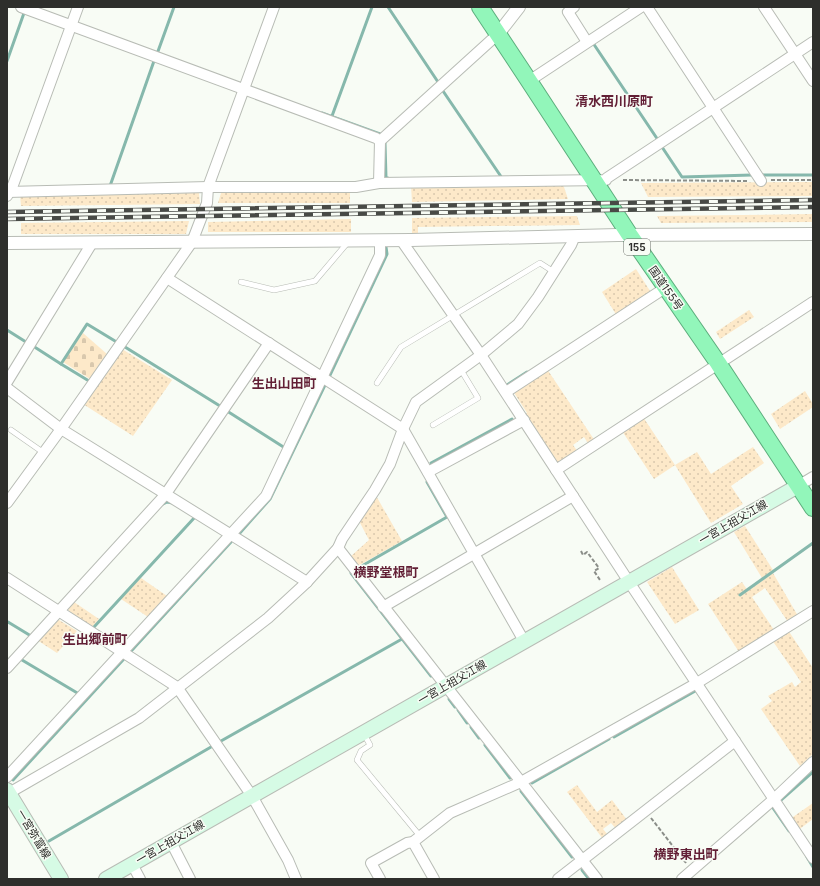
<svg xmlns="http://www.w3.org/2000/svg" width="820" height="886" viewBox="0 0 820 886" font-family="Inter,'Noto Sans JP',sans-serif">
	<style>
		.grass { fill: url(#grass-dots) }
		.cemetery { fill: url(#cemetery-stones) }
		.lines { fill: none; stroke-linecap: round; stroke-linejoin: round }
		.stream { stroke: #86b8ac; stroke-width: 3 }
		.service-casing { stroke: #b8bcb5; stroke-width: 6 }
		.minor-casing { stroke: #b8bcb5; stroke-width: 12 }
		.tertiary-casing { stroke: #b8bcb5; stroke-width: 14 }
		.secondary-casing { stroke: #b8bcb5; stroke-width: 16 }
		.trunk-casing { stroke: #5dae7d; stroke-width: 18 }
		.path { stroke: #8b8e89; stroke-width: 2; stroke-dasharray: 4 2; stroke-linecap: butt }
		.service { stroke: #fff; stroke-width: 5 }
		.minor { stroke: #fff; stroke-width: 10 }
		.tertiary { stroke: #fff; stroke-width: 12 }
		.secondary { stroke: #d6fbe5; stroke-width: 14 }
		.trunk { stroke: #92f6ba; stroke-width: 16 }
		.rail-casing { stroke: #484a46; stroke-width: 4.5 }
		.rail { stroke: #f8fcf5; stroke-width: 3; stroke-dasharray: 9; stroke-linecap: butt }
		.labels { text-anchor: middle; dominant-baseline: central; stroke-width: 3; stroke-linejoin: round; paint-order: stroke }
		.shield { fill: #f8fcf5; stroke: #6b6c68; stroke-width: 1 }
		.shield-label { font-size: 10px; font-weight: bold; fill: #2e2f2c }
		.street-label { font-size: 11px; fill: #2e2f2c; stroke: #f8fcf5 }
		.quarter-label { font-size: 13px; font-weight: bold; fill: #621f35; stroke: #f8fcf5 }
	</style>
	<defs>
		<pattern id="grass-dots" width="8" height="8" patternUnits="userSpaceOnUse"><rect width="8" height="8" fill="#fde9c9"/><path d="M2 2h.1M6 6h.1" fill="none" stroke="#d9c8ad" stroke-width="1.8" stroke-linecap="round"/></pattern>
		<pattern id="cemetery-stones" width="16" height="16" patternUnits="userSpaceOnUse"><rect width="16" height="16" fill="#fde9c9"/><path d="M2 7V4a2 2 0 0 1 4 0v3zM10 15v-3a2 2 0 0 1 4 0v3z" fill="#d9c8ad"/></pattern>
	</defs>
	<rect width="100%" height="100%" fill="#f8fcf5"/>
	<g class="grass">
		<path d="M813,182V196L648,197L641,183Z"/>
		<path d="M563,184L568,199L412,202L411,186Z"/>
		<path d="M350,189V203H218L221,193Z"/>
		<path d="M199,193L200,204L21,206L20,195Z"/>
		<path d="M813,214V222L661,223L657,216Z"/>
		<path d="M577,216L580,225L418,227V233H412V218Z"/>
		<path d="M351,219V232H208V222Z"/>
		<path d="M189,221L186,234H21V223Z"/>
		<path d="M636,269L652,294L617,316L602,292Z"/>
		<path d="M749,310L754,317L720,339L716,332Z"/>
		<path d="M122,349L172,380L133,436L83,404Z"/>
		<path d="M547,369L595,441L589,445L584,437L573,445L578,452L562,463H556L525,414L527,413L513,391Z"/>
		<path d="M805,391L813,404V407L780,429L771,414Z"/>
		<path d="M643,417L675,465L697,452L711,474L753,447L764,463L731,486L743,504L711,523L675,465L654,479L622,431Z"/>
		<path d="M375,494L402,541L358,566L350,557L369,540L358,519Z"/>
		<path d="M745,526L773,570L762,578L734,532Z"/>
		<path d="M672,567L699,610L675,624L647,582Z"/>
		<path d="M773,573L798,616L788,622L765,588L752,597L774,630L739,652L708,604L742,582L748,591Z"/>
		<path d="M141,578L167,596L148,617L121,599Z"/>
		<path d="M74,602L99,619L92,627L69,611L68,608Z"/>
		<path d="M55,619L59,620L77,631L57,653L37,640Z"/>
		<path d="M788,630L813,668V754L800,766L761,709L772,701L768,696L792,682L795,687L801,682L772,640Z"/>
		<path d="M577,785L597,812L612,800L627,820L616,829L611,823L603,829L608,835L603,839L567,792Z"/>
		<path d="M813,803V819L797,831L790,819Z"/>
	</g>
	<path class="cemetery" d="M83,333L107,354L90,379L63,362Z"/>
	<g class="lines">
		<g class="stream">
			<path d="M388,7L438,82"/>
			<path d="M593,43L658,140L656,141"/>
			<path d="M157,54L174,7"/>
			<path d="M7,61L24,13"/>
			<path d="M443,91L502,178H500"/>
			<path d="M322,113L380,134"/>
			<path d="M332,116L372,7"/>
			<path d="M385,143L386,178H388"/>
			<path d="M662,147L682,177L752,175"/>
			<path d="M762,175H813"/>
			<path d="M108,186H110L154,61"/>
			<path d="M7,330L26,342"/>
			<path d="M33,346L61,364L87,324L115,341"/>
			<path d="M125,347L220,406"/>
			<path d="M61,364L89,381"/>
			<path d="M330,375L387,254L386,247"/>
			<path d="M507,385L527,372"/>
			<path d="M227,411L285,448"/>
			<path d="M431,463L512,419"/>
			<path d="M161,505L167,502L173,503"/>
			<path d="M239,534L270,499L325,385"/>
			<path d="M360,567L447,517L427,482"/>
			<path d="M351,573L431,676"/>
			<path d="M740,595L813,543"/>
			<path d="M7,623L8,622L31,636L30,637"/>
			<path d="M94,627L195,517"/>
			<path d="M22,660L79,694L80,693"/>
			<path d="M449,699L455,707"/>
			<path d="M458,710L467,723"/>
			<path d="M471,727L479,738"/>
			<path d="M614,737L697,690"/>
			<path d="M221,741L402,639"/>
			<path d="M485,745L510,778"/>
			<path d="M13,780L231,542"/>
			<path d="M532,783L609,739"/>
			<path d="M521,791L572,857"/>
			<path d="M779,802L813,772"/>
			<path d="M773,808L789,831"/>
			<path d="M49,841L211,747"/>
			<path d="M807,857L813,867"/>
			<path d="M582,870L589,879"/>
		</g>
		<defs>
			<g id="service">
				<path d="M241,282L274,290L315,281L349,241"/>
				<path d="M377,383L401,347L540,263L554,272"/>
				<path d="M433,425L478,398L461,370"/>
				<path d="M11,430L44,453"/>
				<path d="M364,734L370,745L361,751L357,760L420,836"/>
			</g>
			<g id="minor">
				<path d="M21,7L376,138L380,141L379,183"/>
				<path d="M574,7L568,12L587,42"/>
				<path d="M647,7L761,181"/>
				<path d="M764,7L813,81"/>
				<path d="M529,81L641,7"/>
				<path d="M380,141L498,34"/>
				<path d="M7,192L208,187H356L379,183L606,180L607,178L813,42"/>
				<path d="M7,196L13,185L78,7"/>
				<path d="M401,240L481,355L629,582L813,858"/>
				<path d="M167,278L403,429L524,641"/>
				<path d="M7,382L92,243"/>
				<path d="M7,388L61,429L307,582"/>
				<path d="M506,392L665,288"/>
				<path d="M556,470L813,302"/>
				<path d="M428,472L524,420"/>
				<path d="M798,486L813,477"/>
				<path d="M7,503L61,429L192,242L207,203L208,187L274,7"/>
				<path d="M338,548L597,879"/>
				<path d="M7,578L177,687L252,796L288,860L296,879"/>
				<path d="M383,607L573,496"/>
				<path d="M7,668L165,495L269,343"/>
				<path d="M7,777L266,496L380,255V240"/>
				<path d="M9,793L139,718L268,618L307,582L338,548L342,539L375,490L390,464L403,429L416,402L481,355L518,324L538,297L571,245L575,236"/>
				<path d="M171,842L190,879"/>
				<path d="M413,842L434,879"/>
				<path d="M132,864L140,879"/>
				<path d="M380,879L371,863L407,843L413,842L450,813L521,782L697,683L813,611"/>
				<path d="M558,879L735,741"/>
				<path d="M682,879L774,799L813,762"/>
			</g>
			<g id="tertiary">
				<path d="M498,34L519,7"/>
				<path d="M7,243L411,240L618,235L813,234"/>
			</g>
			<g id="secondary">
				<path d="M7,790L61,879"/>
				<path d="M106,879L798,486"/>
			</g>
			<path id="trunk" d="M480,7L529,81L629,234L718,363L813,508"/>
		</defs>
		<use href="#service" class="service-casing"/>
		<use href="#minor" class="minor-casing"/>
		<use href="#tertiary" class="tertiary-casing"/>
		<use href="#secondary" class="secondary-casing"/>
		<use href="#trunk" class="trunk-casing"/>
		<g class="path">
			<path d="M623,180L749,181"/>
			<path d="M771,180H813"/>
			<path d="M581,551L583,555L587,552L599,568L594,571L600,580"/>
			<path d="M651,818L686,863"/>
		</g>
		<use href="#service" class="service"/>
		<use href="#minor" class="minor"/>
		<use href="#tertiary" class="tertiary"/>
		<use href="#secondary" class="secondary"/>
		<use href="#trunk" class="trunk"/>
		<defs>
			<g id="rail">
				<path d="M7,212L813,200"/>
				<path d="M7,219L813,207"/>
			</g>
		</defs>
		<use href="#rail" class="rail-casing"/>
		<use href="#rail" class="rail"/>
	</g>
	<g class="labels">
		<rect class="shield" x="624" y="239" width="26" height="16" rx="3"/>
		<g class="shield-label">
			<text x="637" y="247">155</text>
		</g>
		<g class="street-label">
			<text transform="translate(666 288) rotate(55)">国道155号</text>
			<text transform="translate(733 522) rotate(-30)">一宮上祖父江線</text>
			<text transform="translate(452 682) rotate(-30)">一宮上祖父江線</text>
			<text transform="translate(34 834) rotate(59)">一宮弥富線</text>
			<text transform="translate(170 842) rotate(-30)">一宮上祖父江線</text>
		</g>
		<g class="quarter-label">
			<text x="614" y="101">清水西川原町</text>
			<text x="284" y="383">生出山田町</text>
			<text x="386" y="572">横野堂根町</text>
			<text x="95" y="639">生出郷前町</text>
			<text x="686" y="854">横野東出町</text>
		</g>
	</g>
	<rect width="820" height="886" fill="none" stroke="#2e2f2c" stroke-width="16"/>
</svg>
